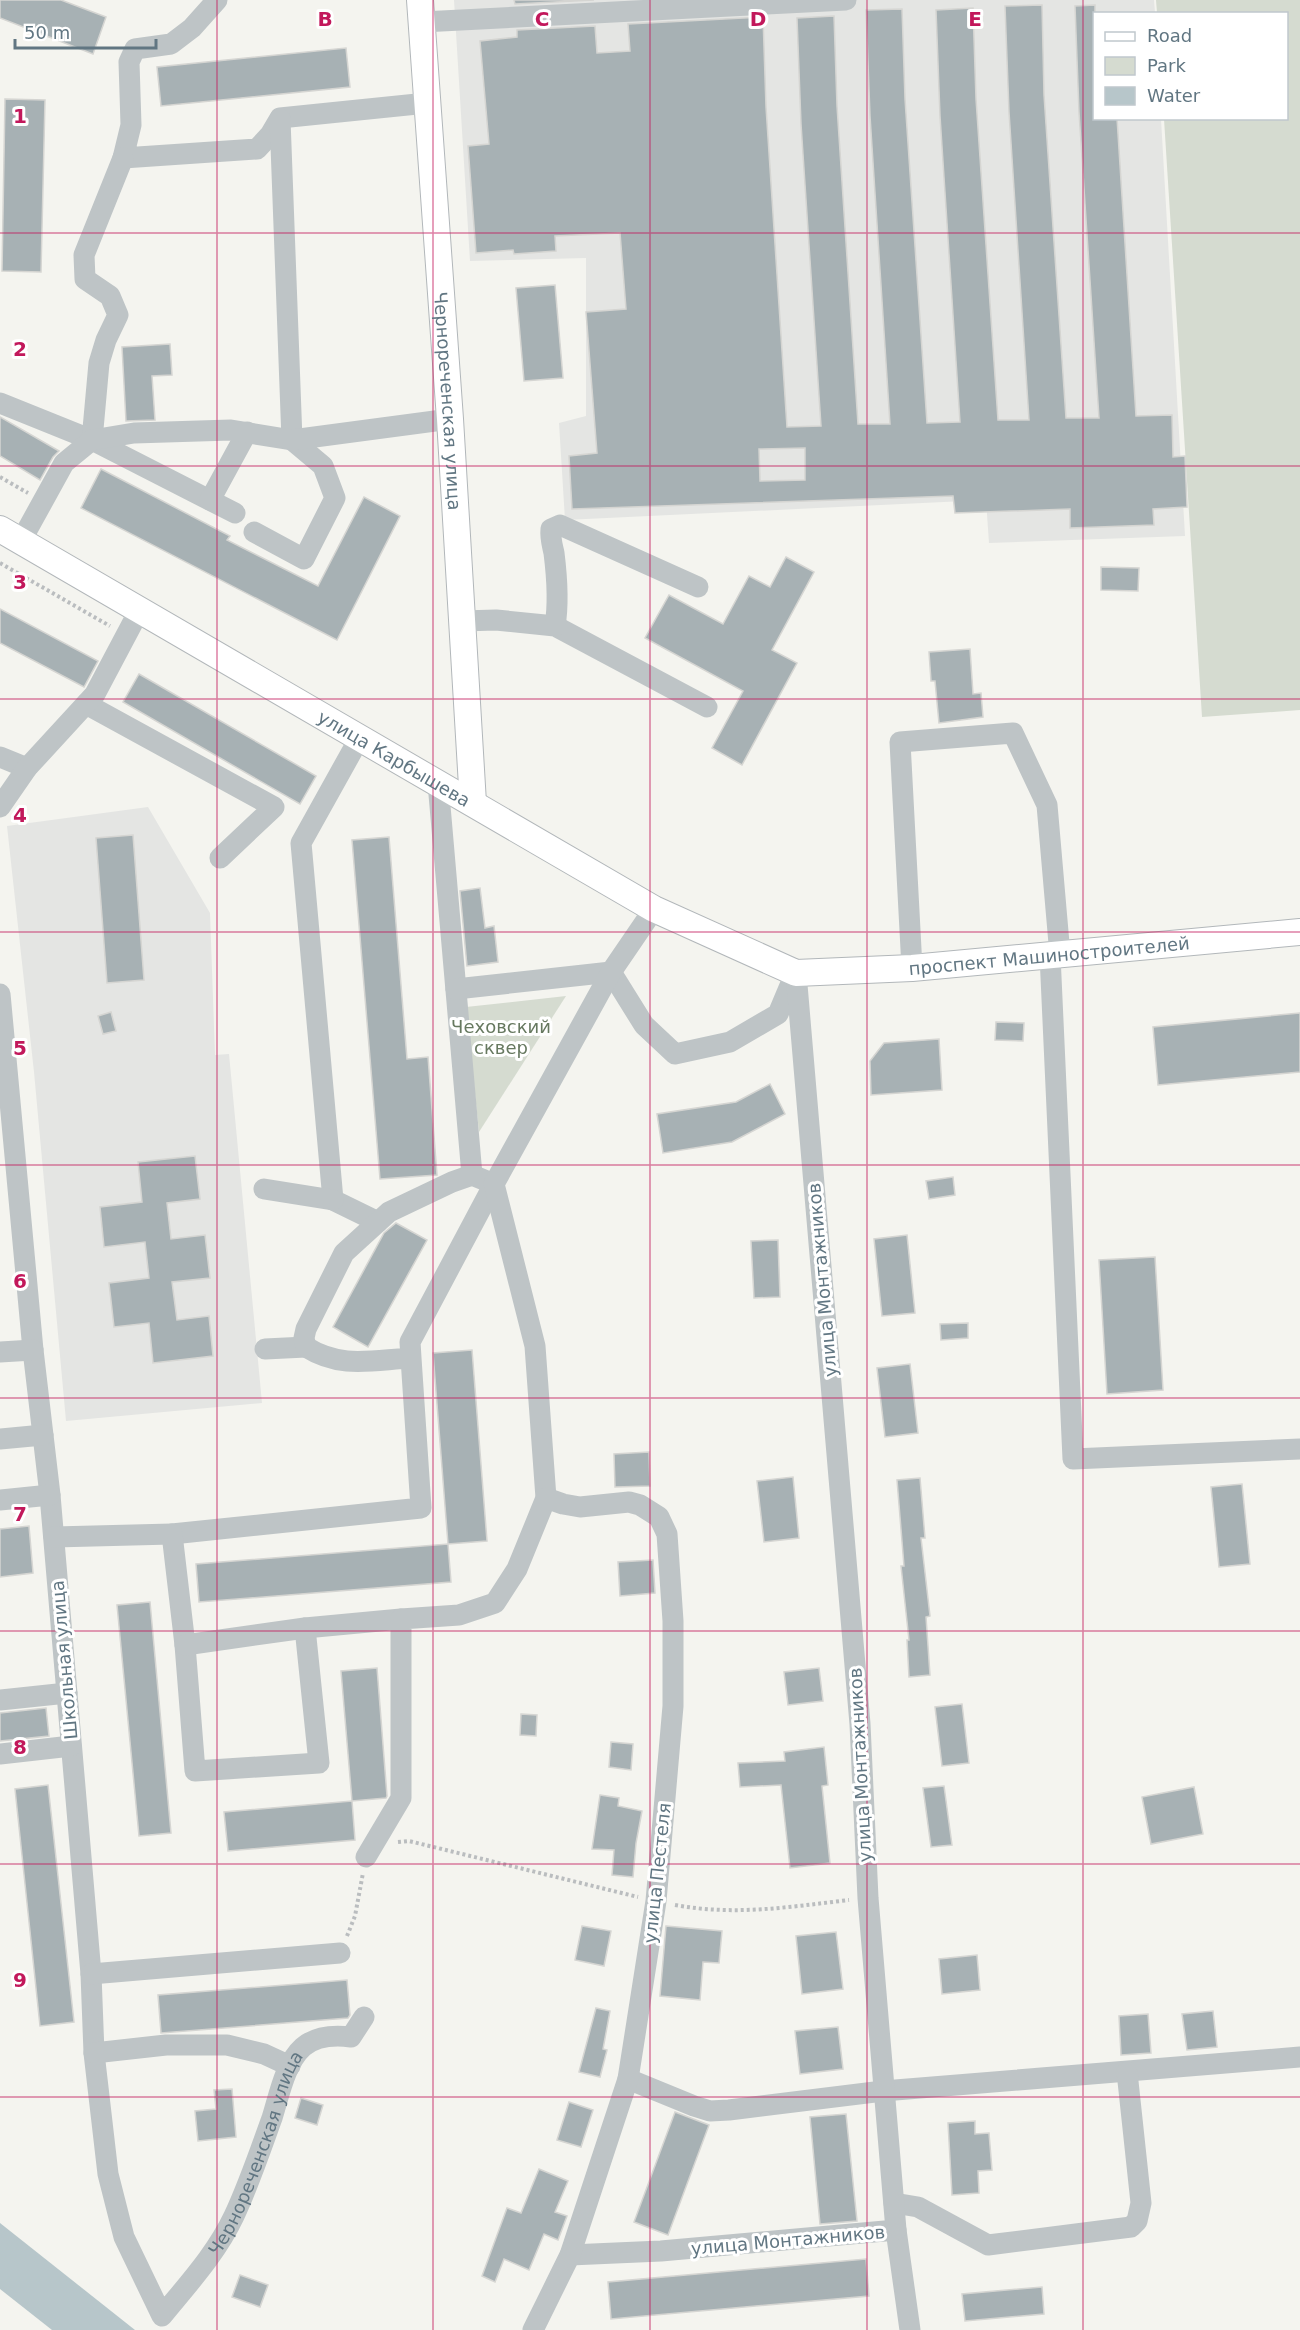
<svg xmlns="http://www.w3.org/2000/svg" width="1300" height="2330" viewBox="0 0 1300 2330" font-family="'DejaVu Sans',sans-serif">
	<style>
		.built { fill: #e4e5e3 }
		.green { fill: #d5dbd0 }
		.water { fill: #b7c6ca }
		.building { fill: #a7b1b4; stroke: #d5d5d2; stroke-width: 1.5; fill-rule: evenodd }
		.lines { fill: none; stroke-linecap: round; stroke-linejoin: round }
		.major-casing { stroke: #b2b7ba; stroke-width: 28 }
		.path { stroke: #babdbf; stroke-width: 4; stroke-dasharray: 3 3; stroke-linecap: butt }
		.minor { stroke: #bec4c6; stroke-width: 21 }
		.major { stroke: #fff; stroke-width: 26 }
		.grid { fill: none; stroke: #c2185b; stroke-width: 1.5; stroke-opacity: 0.55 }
		.labels { text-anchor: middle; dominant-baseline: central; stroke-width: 6; stroke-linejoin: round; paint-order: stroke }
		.street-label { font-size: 18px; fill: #617682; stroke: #fff }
		.park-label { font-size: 18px; fill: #677960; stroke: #fff }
		.grid-label { font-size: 20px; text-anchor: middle; font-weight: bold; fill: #c2185b; stroke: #fff; stroke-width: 6; stroke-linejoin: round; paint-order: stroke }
	</style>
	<rect width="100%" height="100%" fill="#f4f4ef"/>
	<g class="built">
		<path d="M454,0H1154L1155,13L1094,14V118L1161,119L1185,536L989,543L986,500L565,520L559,423L586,416V258L470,261Z"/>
		<path d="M148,807L210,913L215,1055L229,1054L262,1403L66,1421L34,1072L7,826Z"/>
	</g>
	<g class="green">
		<path d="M1156,0H1300V710L1202,717L1164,119L1286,118V14L1157,13Z"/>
		<path d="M566,996L479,1132L466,1007Z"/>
	</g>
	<path class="water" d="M0,2223L135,2330H52L0,2289Z"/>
	<g class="building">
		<path d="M0,0H61L106,17L93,54L0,18Z"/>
		<path d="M514,0H594L515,4Z"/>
		<path d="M1042,5L1044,95L1066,418H1099L1079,112L1075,6L1095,5V118H1117L1136,416L1172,415L1173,457L1185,456L1187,507L1153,509L1154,525L1070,528V509L955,513L953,496L572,509L569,456L597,453L586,312L626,309L620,233L555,236L556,251L514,254L513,250L476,253L468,146L489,144L480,41L517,37V30L595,26L597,53L630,51L628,24L763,17L766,107L787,427L821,426L801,124L797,18L834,16L837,106L858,424H890L870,116L866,10L902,9L905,99L927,423L960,422L940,116L936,10L973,8L976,99L998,420H1029L1009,112L1005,6ZM805,448V480L760,481L759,449Z"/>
		<path d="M346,48L350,87L161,106L157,67Z"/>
		<path d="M5,99L45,100L41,272L2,271Z"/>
		<path d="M555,285L563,378L524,381L516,288Z"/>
		<path d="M170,344L172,375L152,376L155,420L126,421L122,347Z"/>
		<path d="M0,417L59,451L53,457L40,480L0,456Z"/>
		<path d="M101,469L230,536L227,540L318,586L364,497L400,516L337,640L81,508Z"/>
		<path d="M786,557L814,572L772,650L797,663L742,765L712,748L743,691L645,638L669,595L723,624L749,576L770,587Z"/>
		<path d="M1101,567L1139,568L1138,591L1101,590Z"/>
		<path d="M0,609L98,661L84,687L0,643Z"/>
		<path d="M970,649L973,694L981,693L983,717L939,723L935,681H931L929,652Z"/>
		<path d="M139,674L316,776L300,804L123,702Z"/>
		<path d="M133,835L144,980L107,983L96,838Z"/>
		<path d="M389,837L407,1059L428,1057L437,1175L380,1179L352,840Z"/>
		<path d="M480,888L485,928L494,926L498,962L467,966L460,891Z"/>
		<path d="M111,1012L116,1031L103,1034L98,1016Z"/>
		<path d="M1300,1013V1072L1158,1085L1153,1027Z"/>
		<path d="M996,1022L1024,1023L1023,1041L995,1040Z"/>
		<path d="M939,1039L942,1090L871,1095L870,1061L884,1043Z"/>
		<path d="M770,1084L785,1114L732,1142L663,1153L657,1114L736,1102Z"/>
		<path d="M195,1156L200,1199L167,1203L171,1239L205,1235L210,1278L172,1282L177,1320L209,1316L213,1356L153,1363L149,1323L114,1327L109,1283L149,1278L145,1242L104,1247L100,1207L142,1202L138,1162Z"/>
		<path d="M953,1177L955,1195L929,1199L926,1181Z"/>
		<path d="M396,1223L427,1240L368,1347L333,1327L384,1233Z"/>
		<path d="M907,1235L915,1313L882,1316L874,1239Z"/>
		<path d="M778,1240L780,1297L754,1298L751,1241Z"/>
		<path d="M1155,1257L1163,1390L1107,1394L1099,1260Z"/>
		<path d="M968,1323V1338L941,1340L940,1324Z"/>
		<path d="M472,1350L487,1541L448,1544L433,1353Z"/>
		<path d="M910,1364L918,1433L885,1437L877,1368Z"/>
		<path d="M649,1452L650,1486L615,1487L614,1454Z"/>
		<path d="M793,1477L799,1538L764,1542L757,1481Z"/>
		<path d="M920,1478L925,1538H921L930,1616L926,1617L930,1675L909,1677L907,1640H909L901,1566H904L897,1480Z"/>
		<path d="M1242,1484L1250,1564L1219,1567L1211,1487Z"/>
		<path d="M29,1526L33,1573L0,1577V1529Z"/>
		<path d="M448,1544L451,1582L199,1602L196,1564Z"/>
		<path d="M653,1560L655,1593L620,1596L618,1562Z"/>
		<path d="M150,1602L171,1833L139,1836L117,1605Z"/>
		<path d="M377,1668L387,1796L386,1798L352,1801L341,1671Z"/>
		<path d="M819,1668L823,1701L788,1705L784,1672Z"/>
		<path d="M962,1704L969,1763L942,1766L935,1707Z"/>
		<path d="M46,1708L49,1736L0,1741V1713Z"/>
		<path d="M521,1714L537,1715L536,1736L520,1735Z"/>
		<path d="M611,1742L633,1744L631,1770L609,1767Z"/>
		<path d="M824,1747L828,1785L822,1786L830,1863L790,1868L781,1785L740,1787L738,1763L785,1761L784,1752Z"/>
		<path d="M48,1785L74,2022L40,2026L15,1789Z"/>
		<path d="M944,1786L952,1845L931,1847L923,1788Z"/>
		<path d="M1194,1787L1203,1834L1151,1844L1142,1797Z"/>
		<path d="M600,1795L619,1798L618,1806L642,1811L636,1843L633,1877L612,1875L614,1850L592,1849Z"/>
		<path d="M352,1801L355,1840L228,1851L224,1812Z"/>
		<path d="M582,1926L611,1931L604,1966L575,1960Z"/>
		<path d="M666,1926L722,1931L719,1963L703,1962L700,2000L660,1996Z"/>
		<path d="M836,1932L843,1989L802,1994L796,1936Z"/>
		<path d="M977,1955L980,1990L942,1994L939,1959Z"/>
		<path d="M347,1980L350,2015L348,2018L161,2033L158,1995Z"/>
		<path d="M596,2008L610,2011L603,2049L607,2050L600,2077L579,2072Z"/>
		<path d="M1213,2011L1217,2047L1187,2050L1182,2014Z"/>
		<path d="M1148,2014L1151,2053L1121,2055L1119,2016Z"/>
		<path d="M838,2027L843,2069L800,2074L795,2031Z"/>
		<path d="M232,2089L236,2137L198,2141L195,2111L216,2109L214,2090Z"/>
		<path d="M301,2098L323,2105L317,2125L295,2118Z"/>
		<path d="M569,2102L593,2110L581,2147L557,2140Z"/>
		<path d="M675,2112L709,2125L668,2235L634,2222Z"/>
		<path d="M846,2114L857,2221L820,2224L810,2117Z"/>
		<path d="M975,2121V2134L989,2133L992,2170L978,2171L979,2193L952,2195L948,2123Z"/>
		<path d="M539,2169L568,2181L555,2212L567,2216L558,2240L544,2234L529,2270L504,2259L495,2282L482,2276L507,2208L521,2213Z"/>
		<path d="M866,2259L869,2296L611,2319L608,2282Z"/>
		<path d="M240,2275L268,2285L260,2307L232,2297Z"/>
		<path d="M1042,2287L1044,2314L965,2321L962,2294Z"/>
	</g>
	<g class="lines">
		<defs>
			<g id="major">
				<path id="s2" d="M420,0L450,419L473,803"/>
				<path id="s3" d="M0,529L654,909L796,973L912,968L1300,932"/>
			</g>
		</defs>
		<use href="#major" class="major-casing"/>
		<g class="path">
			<path d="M0,477L28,493"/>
			<path d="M0,563L110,626"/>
			<path d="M398,1842L409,1841L638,1897"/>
			<path d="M675,1905C736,1916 788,1907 849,1900"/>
			<path d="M347,1936L355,1916L363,1873"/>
		</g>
		<g class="minor">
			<path d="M217,0L192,28L171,44L135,49L129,62L131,125L123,158L257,149L270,135L280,118L427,103"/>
			<path d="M422,22L846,0"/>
			<path d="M0,403L92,440L235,513"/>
			<path d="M92,440L99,363L106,340L118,315L110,296L85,279L84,255L123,158"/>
			<path d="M210,500L247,432"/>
			<path d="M254,532L304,559L335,498L323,466L292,440L280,119"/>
			<path d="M21,541L64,463L92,440L134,433L231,430L292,440L450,419"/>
			<path d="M462,621L496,620L555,626L707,707"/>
			<path d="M555,626C559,602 557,577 554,553C552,544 550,538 551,529L560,525L698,587"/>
			<path d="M86,704L274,807L220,858"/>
			<path d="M360,737L301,843L333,1200L378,1222"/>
			<path d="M0,757L27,768"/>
			<path d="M438,783L472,1175"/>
			<path d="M0,807L27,768L95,694L140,609"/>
			<path d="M1050,955L1073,1459L1300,1449"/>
			<path d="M912,968L900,742L1013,733L1047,805L1060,955"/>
			<path d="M456,989L611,972L644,1025L675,1054L730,1042L778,1014L794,976"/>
			<path id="s1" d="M0,994L33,1350L50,1495L91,1974L94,2053L108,2174L124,2237L162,2316C188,2284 216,2254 234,2216C249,2184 260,2151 272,2118C279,2096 285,2063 303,2047C317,2035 335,2035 351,2037L364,2017"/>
			<path d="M264,1189L333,1200"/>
			<path d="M265,1349L306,1347"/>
			<path d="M0,1352L33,1350"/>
			<path d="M0,1439L43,1435"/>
			<path d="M0,1500L50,1495"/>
			<path d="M172,1534L421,1508L411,1358L410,1342L494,1184L472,1175L452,1182L389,1212L344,1253L306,1329L304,1338L306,1347C341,1369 372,1360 411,1358"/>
			<path d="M54,1537L172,1534L185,1645L195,1771L319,1763L305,1628"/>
			<path d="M185,1645L305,1628L401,1619"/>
			<path d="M0,1700L67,1693"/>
			<path d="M0,1754L71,1746"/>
			<path d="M366,1857L401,1798V1619L459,1615L495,1603L517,1569L546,1498L535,1346L494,1184L611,972L654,909"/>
			<path d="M91,1974L340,1953"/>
			<path d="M94,2053L166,2045H227L264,2054L290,2066"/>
			<path d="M628,2079L694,2106L710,2111L729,2110L883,2091L1300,2057"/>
			<path d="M894,2203L918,2207L988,2245L1131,2227L1137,2221L1141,2203L1127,2072"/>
			<path d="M896,2230L910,2330"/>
			<path d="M570,2255L661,2251L896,2230L868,1898L860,1724L796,973"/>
			<path d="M533,2330L570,2255L628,2079L656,1901L673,1706V1621L667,1534L659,1517L640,1505L629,1502L580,1507L563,1504L546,1498"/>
		</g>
		<use href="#major" class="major"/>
	</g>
	<path class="grid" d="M217,0V2330M433,0V2330M650,0V2330M867,0V2330M1083,0V2330M0,233H1300M0,466H1300M0,699H1300M0,932H1300M0,1165H1300M0,1398H1300M0,1631H1300M0,1864H1300M0,2097H1300"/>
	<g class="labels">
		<g class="street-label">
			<text stroke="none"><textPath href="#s2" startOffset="402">Чернореченская улица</textPath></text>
			<text stroke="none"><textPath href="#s3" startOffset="456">улица Карбышева</textPath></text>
			<text stroke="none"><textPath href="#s3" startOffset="1166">проспект Машиностроителей</textPath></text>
			<text transform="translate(822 1280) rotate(-95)">улица Монтажников</text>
			<text transform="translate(64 1660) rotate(-95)">Школьная улица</text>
			<text transform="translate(860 1765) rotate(-93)">улица Монтажников</text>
			<text transform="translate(657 1873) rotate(-84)">улица Пестеля</text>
			<text stroke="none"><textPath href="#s1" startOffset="1528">Чернореченская улица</textPath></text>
			<text transform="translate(788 2240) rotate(-5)">улица Монтажников</text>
		</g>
		<g class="park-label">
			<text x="501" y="1026">Чеховский<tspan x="501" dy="21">сквер</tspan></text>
		</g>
	</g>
	<g class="grid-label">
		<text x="325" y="26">B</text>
		<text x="542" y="26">C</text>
		<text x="758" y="26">D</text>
		<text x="975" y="26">E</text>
		<text x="20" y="123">1</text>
		<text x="20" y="356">2</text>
		<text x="20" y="589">3</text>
		<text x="20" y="822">4</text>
		<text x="20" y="1055">5</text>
		<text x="20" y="1288">6</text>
		<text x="20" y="1521">7</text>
		<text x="20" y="1754">8</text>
		<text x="20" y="1987">9</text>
	</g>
	<rect x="1093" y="12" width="195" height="108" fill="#ffffff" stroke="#c0c8cd" stroke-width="1.5"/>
	<rect x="1105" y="32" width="30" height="9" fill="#ffffff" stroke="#c0c8cd" stroke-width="1.5"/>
	<text x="1147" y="42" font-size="18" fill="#617682">Road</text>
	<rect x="1105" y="57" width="30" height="18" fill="#d5dbd0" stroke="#c0c8cd" stroke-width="1.5"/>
	<text x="1147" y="72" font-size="18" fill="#617682">Park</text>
	<rect x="1105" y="87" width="30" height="18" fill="#b7c6ca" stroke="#c0c8cd" stroke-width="1.5"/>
	<text x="1147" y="102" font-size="18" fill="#617682">Water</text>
	<path d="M15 39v9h141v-9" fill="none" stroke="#617682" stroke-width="3"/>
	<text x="24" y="39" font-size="18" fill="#617682" stroke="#ffffff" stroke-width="4.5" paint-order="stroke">50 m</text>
</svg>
